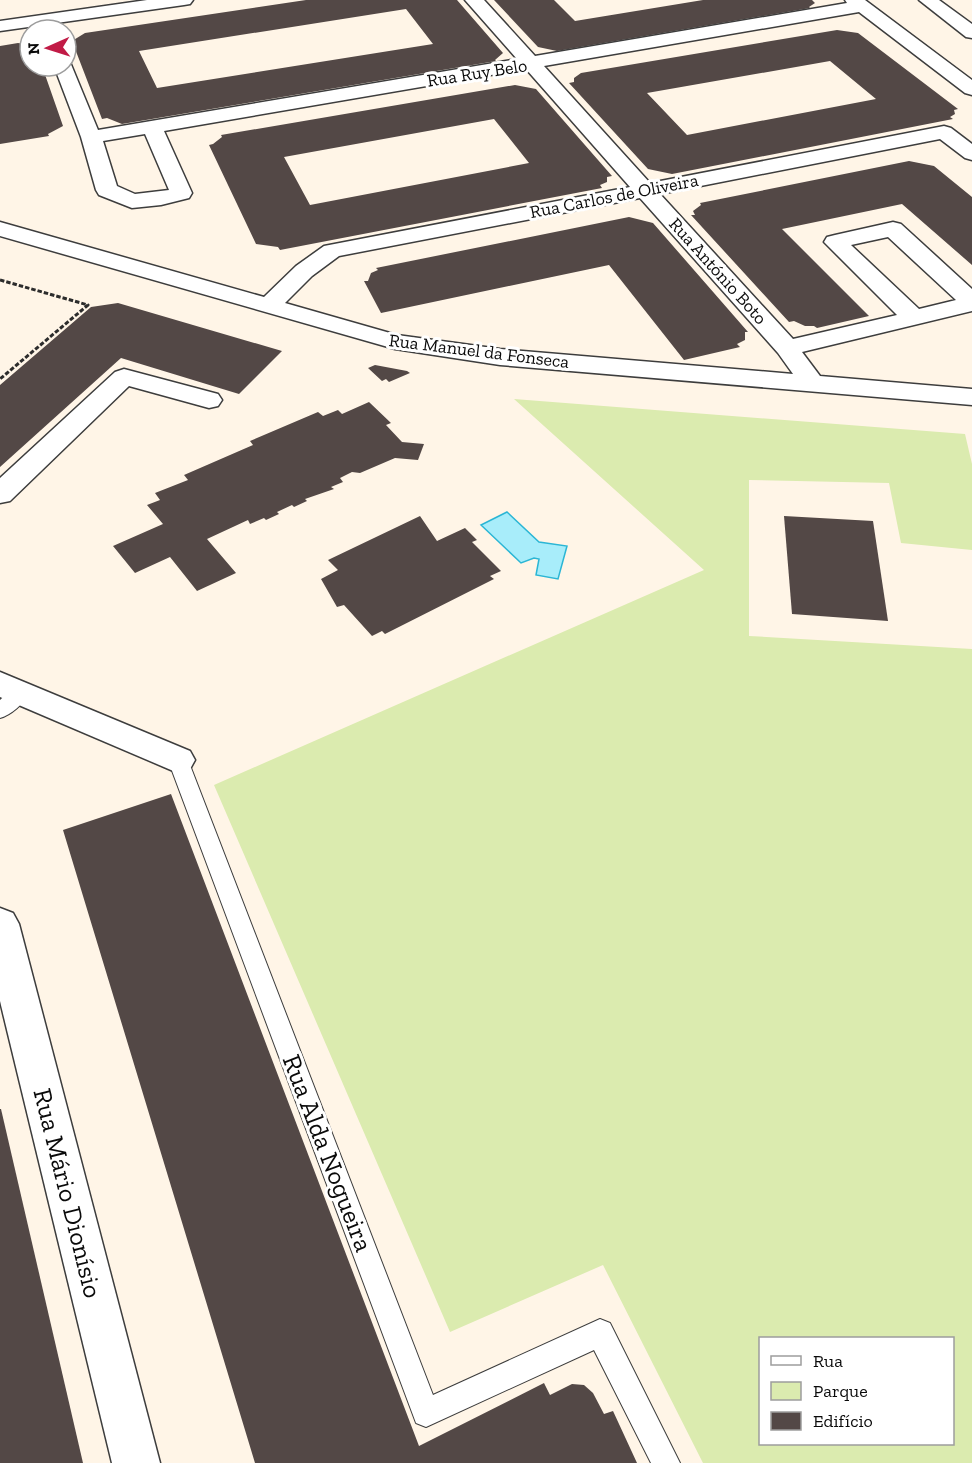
<svg xmlns="http://www.w3.org/2000/svg" width="972" height="1463" viewBox="0 0 972 1463" font-family="'Zilla Slab',serif">
	<style>
		.green { fill: #dbebaf; fill-rule: evenodd }
		.water { fill: #a8edfa; stroke: #2bb6d5; stroke-width: 1.5 }
		.building { fill: #534846; fill-rule: evenodd }
		.lines { fill: none; stroke-linecap: round; stroke-linejoin: round }
		.service-casing { stroke: #3d3d3d; stroke-width: 2 }
		.minor-casing { stroke: #3d3d3d; stroke-width: 3 }
		.tertiary-casing { stroke: #3d3d3d; stroke-width: 3 }
		.path { stroke: #2c2c2c; stroke-width: 3; stroke-dasharray: 4.5 2; stroke-linecap: butt }
		.service { fill: #fff; fill-rule: evenodd }
		.minor { fill: #fff; fill-rule: evenodd }
		.tertiary { fill: #fff; fill-rule: evenodd }
		.labels { text-anchor: middle; dominant-baseline: central; stroke-width: 6; stroke-linejoin: round; paint-order: stroke }
		.far-street-label { font-size: 18px; fill: #0a0a0a; stroke: #fff }
		.near-street-label { font-size: 26px; fill: #0a0a0a; stroke: #fff }
	</style>
	<rect width="100%" height="100%" fill="#fff5e7"/>
	<path class="green" d="M514,399L965,434L972,464V550L901,543L889,483L749,480V636L972,649V1463H703L603,1265L450,1332L214,785L704,570ZM760,1338H952V1444H760Z"/>
	<path class="water" d="M507,512L539,542L567,546L558,579L536,575L539,559L534,558L521,563L481,525Z"/>
	<g class="building">
		<path d="M306,0H457L503,53L495,60L496,61L122,124L107,118L102,119L72,41L85,33ZM406,9L433,44L157,88L139,51Z"/>
		<path d="M494,0H554L575,21L703,0H812L815,3L809,7L810,8L557,51L538,47Z"/>
		<path d="M837,30L858,33L958,109L954,110L955,114L950,117L953,119L672,174L648,169L569,83L574,82V78L581,73ZM830,61L876,99L687,135L647,93Z"/>
		<path d="M18,43L30,45V66H42L63,126L48,134L49,136L0,144V46Z"/>
		<path d="M515,85L536,89L612,176L607,177V182L600,185L602,188L280,250L278,247L256,244L209,145L213,144L222,137L221,135ZM494,119L529,163L310,205L284,157Z"/>
		<path d="M909,161L934,166L972,197V265L902,204L782,229L869,316L817,328L814,326H805L794,321L789,322L691,215H695L693,211L701,205L700,203Z"/>
		<path d="M629,217L653,223L748,332H745V340L737,344L740,347L684,360L609,265L381,313L364,281H368L371,273L378,270L376,268Z"/>
		<path d="M118,303L282,351L239,394L121,358L0,467V385L91,307Z"/>
		<path d="M375,365L407,371L410,373L389,382L386,379L382,381L368,368Z"/>
		<path d="M369,402L391,423L386,425L402,442L424,444L418,460L395,458L360,473L352,472L340,478L343,482L331,487L334,489L305,499L307,501L294,507L292,505L277,512L279,514L266,520L264,518L250,524L248,520L207,539L236,573L197,591L170,557L135,573L113,546L163,524L147,505L160,500L155,493L188,480L184,475L253,445L250,441L318,412L323,416L338,410L342,414Z"/>
		<path d="M420,516L437,541L465,528L477,540L472,542L501,571L490,576L494,579L385,634L382,631L372,636L344,605L337,607L321,579L338,570L328,560Z"/>
		<path d="M784,516L873,521L888,621L792,614Z"/>
		<path d="M171,794L419,1446L544,1383L550,1395L572,1384L584,1385L593,1393L604,1414L613,1411L637,1463H255L63,830Z"/>
		<path d="M0,1109H1L83,1463H0Z"/>
	</g>
	<g class="lines">
		<defs>
			<g id="service">
				<path d="M20,686L27,688L30,693C24,703 11,715 0,718V700L13,688Z"/>
				<path d="M178,752L185,754L188,760L433,1395L600,1319L610,1323L680,1463H651L594,1350L426,1427L416,1423L168,760L171,754Z"/>
			</g>
			<g id="minor">
				<path d="M147,0H193L190,4L184,5L0,31V21Z"/>
				<path d="M465,0H484L535,56L847,3L845,0H865L972,80V95L965,93L859,12L544,66L650,183L944,126L951,128L972,144V160L965,158L940,139L660,194L793,339L897,315L824,242L827,237L835,235L893,222L901,224L972,289V311L802,352L820,376L972,389V405L500,365L395,349L0,236V222L264,297L296,266L324,246L630,187L526,69L164,131L192,193L189,198L161,205L132,208L99,195L96,190L81,137L54,66H66V61L70,62L98,130L517,59ZM145,134L169,190L135,194L117,186L103,141ZM640,198L778,353L793,374L500,349L397,335L285,303L312,276L339,256ZM888,237L956,300L919,309L851,245Z"/>
				<path d="M124,369L218,394L222,400L218,406L209,408L129,386L10,501L0,503V478L115,372Z"/>
				<path d="M0,672L190,751L195,760L190,769L178,773L0,697Z"/>
				<path d="M0,908L13,913L19,924L160,1463H112L0,1001Z"/>
			</g>
			<path id="tertiary" d="M919,0H939L972,24V38L966,37Z"/>
		</defs>
		<use href="#service" class="service-casing"/>
		<use href="#minor" class="minor-casing"/>
		<use href="#tertiary" class="tertiary-casing"/>
		<path class="path" d="M0,280L88,305L0,379"/>
		<use href="#service" class="service"/>
		<use href="#minor" class="minor"/>
		<use href="#tertiary" class="tertiary"/>
	</g>
	<g class="labels">
		<g class="far-street-label">
			<text transform="translate(477 73) rotate(-9)">Rua Ruy Belo</text>
			<text transform="translate(614 196) rotate(-11)">Rua Carlos de Oliveira</text>
			<text transform="translate(718 271) rotate(48)">Rua António Boto</text>
			<text transform="translate(479 351) rotate(7)">Rua Manuel da Fonseca</text>
		</g>
		<g class="near-street-label">
			<text transform="translate(328 1153) rotate(69)">Rua Alda Nogueira</text>
			<text transform="translate(68 1193) rotate(76)">Rua Mário Dionísio</text>
		</g>
	</g>
	<rect x="759" y="1337" width="195" height="108" fill="#ffffff" stroke="#9d9d9d" stroke-width="1.5"/>
	<rect x="771" y="1356" width="30" height="9" fill="#ffffff" stroke="#9d9d9d" stroke-width="1.5"/>
	<text x="813" y="1367" font-size="18" fill="#0a0a0a">Rua</text>
	<rect x="771" y="1382" width="30" height="18" fill="#dbebaf" stroke="#9d9d9d" stroke-width="1.5"/>
	<text x="813" y="1397" font-size="18" fill="#0a0a0a">Parque</text>
	<rect x="771" y="1412" width="30" height="18" fill="#534846" stroke="#9d9d9d" stroke-width="1.5"/>
	<text x="813" y="1427" font-size="18" fill="#0a0a0a">Edifício</text>
	<g transform="translate(48 48) rotate(267)"><circle r="28" fill="#ffffff" stroke="#9d9d9d" stroke-width="1.5"/>
	<path d="M0-4.5L10 22L0 15L-10 22Z" fill="#c11b46"/>
	<text y="-9" font-size="16" font-weight="bold" text-anchor="middle" fill="#0a0a0a">N</text>
	</g>
</svg>
